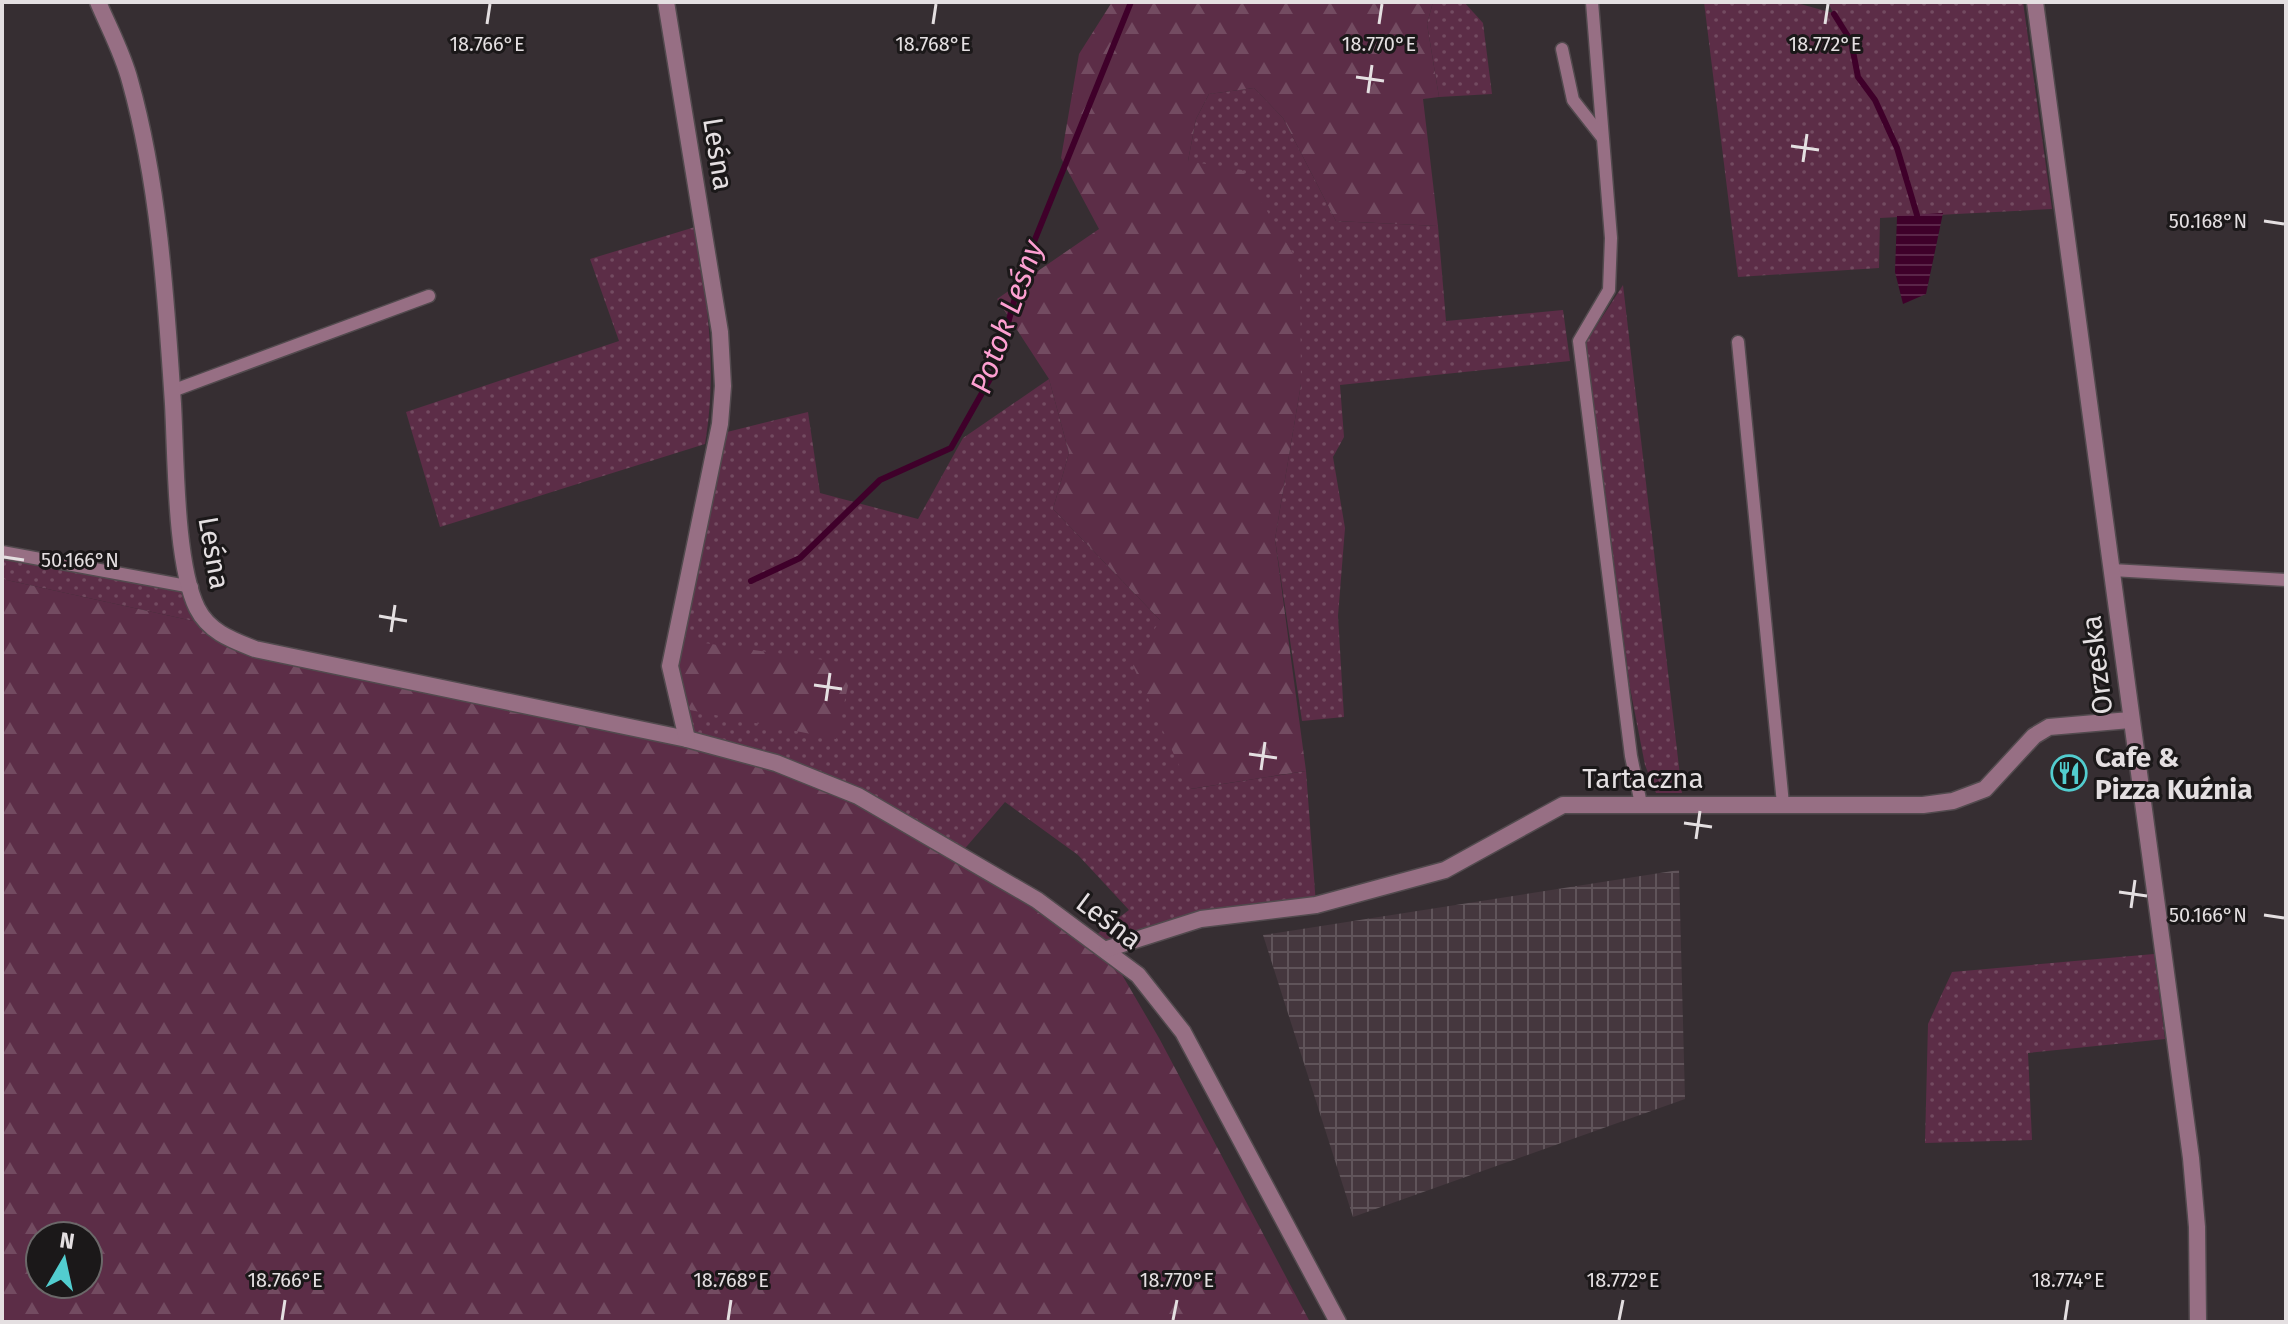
<svg xmlns="http://www.w3.org/2000/svg" width="2288" height="1324" viewBox="0 0 2288 1324" font-family="'Fira Sans',sans-serif">
	<style>
		.industrial { fill: url(#industrial-grid) }
		.grass { fill: url(#grass-dots) }
		.forest { fill: url(#forest-firs); fill-rule: evenodd }
		.water { fill: url(#water-rules) }
		.lines { fill: none; stroke-linecap: round; stroke-linejoin: round }
		.stream { stroke: #3f002a; stroke-width: 6 }
		.service-casing { stroke: #524a4e; stroke-width: 15 }
		.minor-casing { stroke: #524a4e; stroke-width: 19 }
		.tertiary-casing { stroke: #524a4e; stroke-width: 19 }
		.service { stroke: #976f84; stroke-width: 12 }
		.minor { stroke: #976f84; stroke-width: 16 }
		.tertiary { stroke: #976f84; stroke-width: 16 }
		.ticks { fill: none; stroke: #e4dfe1; stroke-width: 3 }
		.labels { text-anchor: middle; dominant-baseline: central; stroke-width: 6; stroke-linejoin: round; paint-order: stroke }
		.street-label { font-size: 28px; fill: #e4dfe1; stroke: #1b1819 }
		.poi-label { font-size: 28px; font-weight: bold; fill: #e4dfe1; stroke: #1b1819; text-anchor: start }
		.water-label { font-size: 30px; font-style: italic; fill: #fd9fd1; stroke: #1b1819 }
		.ticks-label { font-size: 20px; text-anchor: middle; fill: #e4dfe1; stroke: #1b1819; stroke-width: 6; stroke-linejoin: round; paint-order: stroke }
	</style>
	<defs>
		<pattern id="industrial-grid" width="8" height="8" patternUnits="userSpaceOnUse" patternTransform="scale(2)"><rect width="8" height="8" fill="#45373e"/><path d="M0 4h8M4 0v8" fill="none" stroke="#60545a"/></pattern>
		<pattern id="grass-dots" width="8" height="8" patternUnits="userSpaceOnUse" patternTransform="scale(2)"><rect width="8" height="8" fill="#5c2d47"/><path d="M2 2h.1M6 6h.1" fill="none" stroke="#734b61" stroke-width="1.8" stroke-linecap="round"/></pattern>
		<pattern id="forest-firs" width="22" height="20" patternUnits="userSpaceOnUse" patternTransform="scale(2)"><rect width="22" height="20" fill="#5c2d47"/><path d="M5 1l3.5 6h-7zM16 11l3.5 6h-7z" fill="#734b61"/></pattern>
		<pattern id="water-rules" width="6" height="5" patternUnits="userSpaceOnUse" patternTransform="scale(2)"><rect width="6" height="5" fill="#3f002a"/><path d="M0 2.5h6" fill="none" stroke="#5b2549"/></pattern>
	</defs>
	<rect width="100%" height="100%" fill="#362e32"/>
	<path class="industrial" d="M1679,870L1685,1099L1353,1217L1263,935Z"/>
	<g class="grass">
		<path d="M1433,2H1464L1483,23L1492,94L1439,97L1427,24Z"/>
		<path d="M1704,2H1793L1833,13L1828,2H2023L2052,209L1880,218L1879,268L1738,277Z"/>
		<path d="M1254,88L1283,118L1336,221L1438,226L1446,321L1563,310L1570,361L1340,385L1344,437L1333,457L1345,528L1338,616L1344,717L1302,721L1275,539L1301,384L1188,161L1196,119L1209,94Z"/>
		<path d="M695,227C707,304 718,366 705,444L440,527L406,412L619,341L590,259Z"/>
		<path d="M1623,285L1682,793H1656L1645,765L1630,688L1586,342Z"/>
		<path d="M1049,379L1069,453L1053,509L1160,620L1191,789L1306,771L1316,905L1201,919L1107,949L1092,938L1129,910L1078,855L1005,802L961,853L687,739L676,639L727,432L808,412L820,493L918,519L963,438Z"/>
		<path d="M2,552L192,587L207,624L2,579Z"/>
		<path d="M2154,954L2165,1039L2028,1053L2032,1140L1925,1143L1928,1024L1952,972Z"/>
	</g>
	<g class="forest">
		<path d="M1112,2H1433L1427,24L1439,97L1423,99L1438,226L1336,221L1283,118L1254,88L1209,94L1196,119L1188,161L1242,170L1300,265L1301,384L1275,539L1306,771L1190,789L1133,666L1160,620L1053,509L1069,453L1049,379L997,299L1099,229L1061,158L1079,54Z"/>
		<path d="M2,579L207,624L226,638L687,739L816,777L1107,949L1159,1038L1310,1322H2ZM40,1236H88V1284H40Z"/>
		<path d="M676,639L853,664L836,739L680,708Z"/>
	</g>
	<path class="water" d="M1943,213L1926,294L1903,304L1895,272L1897,216Z"/>
	<g class="lines">
		<g class="stream">
			<path d="M1834,14L1851,41L1858,77L1875,100L1897,148L1917,215"/>
			<path d="M751,581L800,558L880,480L951,448L995,370L1023,269L1131,2"/>
		</g>
		<defs>
			<g id="service">
				<path d="M1592,2L1611,238L1609,290L1579,341L1631,756L1641,804"/>
				<path d="M1562,49L1573,100L1602,137"/>
				<path d="M1738,342L1783,804"/>
				<path d="M172,391L429,296"/>
				<path d="M2,552L192,587"/>
				<path d="M2112,570L2286,580"/>
			</g>
			<g id="minor">
				<path d="M98,2C109,28 123,54 130,81C159,184 166,298 173,404C176,457 175,563 197,608C209,632 232,640 255,649L687,739L776,763L858,796L1037,900L1138,975L1183,1032L1338,1322"/>
				<path d="M666,2L720,332L723,386L720,424L670,666L687,739"/>
				<path d="M1107,949L1201,919L1316,905L1445,870L1563,805H1923L1953,801L1985,789L2034,736L2049,727L2130,720"/>
			</g>
			<path id="tertiary" d="M2035,2L2191,1158L2197,1227L2198,1322"/>
		</defs>
		<use href="#service" class="service-casing"/>
		<use href="#minor" class="minor-casing"/>
		<use href="#tertiary" class="tertiary-casing"/>
		<use href="#service" class="service"/>
		<use href="#minor" class="minor"/>
		<use href="#tertiary" class="tertiary"/>
	</g>
	<path class="ticks" d="M487,24L490,4M933,24L936,4M1379,24L1382,4M1825,24L1828,4M1356,77L1384,81M1368,93L1372,65M1791,146L1819,150M1803,162L1807,134M2264,221L2284,224M4,557L24,560M379,616L407,621M391,632L395,605M814,685L842,689M826,701L830,673M1249,754L1277,758M1261,770L1265,742M1684,823L1712,827M1696,839L1700,811M2119,892L2147,896M2131,908L2135,880M2264,915L2284,918M282,1320L285,1300M728,1320L731,1300M1173,1320L1177,1300M1619,1320L1623,1300M2065,1320L2068,1300"/>
	<defs>
		<symbol id="restaurant-ring" viewBox="-11 -11 22 22"><circle r="9.5" fill="#1b1819" stroke="#52cdcf" stroke-width="1.5"/><path d="M-5-6h1v4h1v-4h1v4h1v-4h1v5L-1.5 .5V6h-2V.5L-5-1ZM5-6V6H3V1.5H1.5Q1.5-4 5-6Z" fill="#52cdcf"/></symbol>
	</defs>
	<g fill-rule="evenodd">
		<use href="#restaurant-ring" x="2049" y="753" width="40" height="40"/>
	</g>
	<g class="labels">
		<g class="street-label">
			<text transform="translate(718 154) rotate(81)">Leśna</text>
			<text transform="translate(214 553) rotate(80)">Leśna</text>
			<text transform="translate(2097 665) rotate(-97)">Orzeska</text>
			<text x="1643" y="778">Tartaczna</text>
			<text transform="translate(1109 921) rotate(37)">Leśna</text>
		</g>
		<g class="poi-label">
			<text x="2095" y="757">Cafe &amp;<tspan x="2095" dy="32">Pizza Kuźnia</tspan></text>
		</g>
		<g class="water-label">
			<text transform="translate(1007 317) rotate(-70)">Potok Leśny</text>
		</g>
	</g>
	<g class="ticks-label">
		<text x="487" y="51">18.766°E</text>
		<text x="933" y="51">18.768°E</text>
		<text x="1379" y="51">18.770°E</text>
		<text x="1825" y="51">18.772°E</text>
		<text x="2208" y="228">50.168°N</text>
		<text x="80" y="567">50.166°N</text>
		<text x="2208" y="922">50.166°N</text>
		<text x="285" y="1287">18.766°E</text>
		<text x="731" y="1287">18.768°E</text>
		<text x="1177" y="1287">18.770°E</text>
		<text x="1623" y="1287">18.772°E</text>
		<text x="2068" y="1287">18.774°E</text>
	</g>
	<rect width="2288" height="1324" fill="none" stroke="#e4dfe1" stroke-width="8"/>
	<g transform="translate(64 1260) rotate(9)"><circle r="38" fill="#1b1819" stroke="#6b6869" stroke-width="2"/>
	<path d="M0-6L14 30L0 20L-14 30Z" fill="#52cdcf"/>
	<text y="-12" font-size="22" font-weight="bold" text-anchor="middle" fill="#e4dfe1">N</text>
	</g>
</svg>
